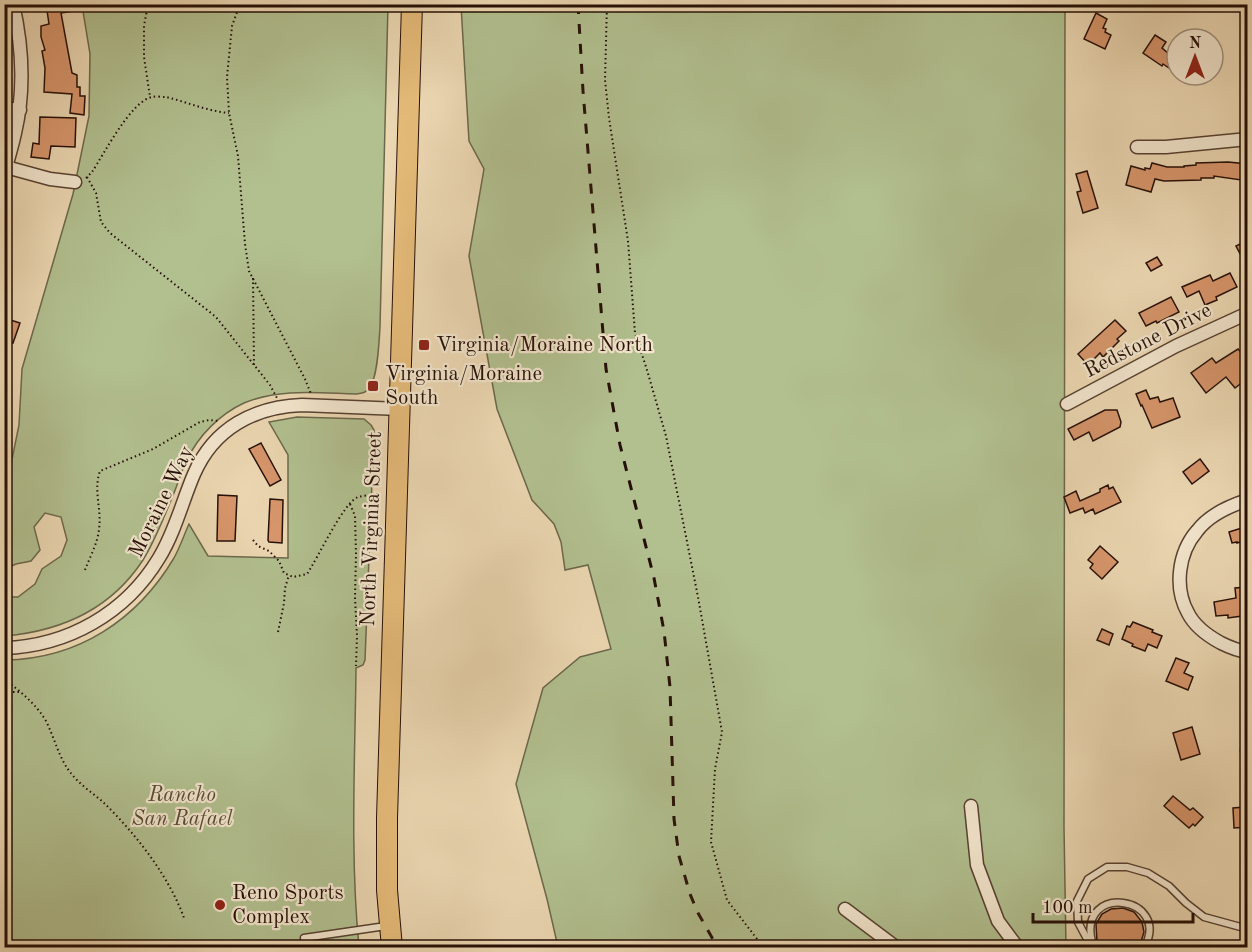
<svg xmlns="http://www.w3.org/2000/svg" width="1252" height="952" viewBox="0 0 1252 952" font-family="'Old Standard TT',serif">
	<style>
		.green { fill: #b2c090; stroke: #6c684b; stroke-width: 1.5 }
		.building { fill: #d8966c; stroke: #250f06; stroke-width: 1.5 }
		.lines { fill: none; stroke-linecap: round; stroke-linejoin: round }
		.service-casing { stroke: #574131; stroke-width: 9 }
		.minor-casing { stroke: #574131; stroke-width: 15 }
		.primary-casing { stroke: #250f06; stroke-width: 22 }
		.path { stroke: #250f06; stroke-width: 2; stroke-dasharray: 1.5 3; stroke-linecap: butt }
		.service { stroke: #f3e6ce; stroke-width: 6 }
		.minor { stroke: #f3e6ce; stroke-width: 12 }
		.primary { stroke: #e6bc7a; stroke-width: 20 }
		.rail { stroke: #250f06; stroke-width: 3; stroke-dasharray: 10 10; stroke-linecap: butt }
		.poi-dot { fill: #8f2418; stroke: #f3e6ce; stroke-width: 2 }
		.labels { text-anchor: middle; dominant-baseline: central; stroke-width: 4.5; stroke-linejoin: round; paint-order: stroke }
		.street-label { font-size: 21px; fill: #250f06; stroke: #f3e6ce }
		.poi-label { font-size: 21px; fill: #250f06; stroke: #f3e6ce; text-anchor: start }
		.park-label { font-size: 21px; font-style: italic; fill: #564d36; stroke: #f3e6ce }
	</style>
	<rect width="100%" height="100%" fill="#ecd8b3"/>
	<filter id="stains"><feTurbulence type="fractalNoise" baseFrequency=".00333" numOctaves="4"/><feColorMatrix values="0 0 0 0 .2 0 0 0 0 .09 0 0 0 0 .02 0 0 0 .5 -.17"/></filter>
	<radialGradient id="worn" r=".72"><stop offset=".6" stop-color="#630" stop-opacity="0"/><stop offset="1" stop-color="#630" stop-opacity=".3"/></radialGradient>
	<g class="green">
		<path d="M196,4L388,5L380,327C379,340 378,379 369,388C366,393 362,393 356,394C318,393 280,388 244,403C220,414 198,436 187,460C181,472 177,486 172,498C163,519 155,541 143,560C111,609 61,631 5,636V597H18L35,584L42,569L61,556L67,540L61,517L45,513L34,527L40,550L31,561L16,564L5,569L4,484H7L19,425L22,369L73,194L89,116L90,54L82,5H179L188,11Z"/>
		<path d="M461,5H1065L1064,827L1066,947H558L547,899L516,784L543,688L580,657L611,649L588,565L565,570L561,542L554,524L532,500L497,409L469,256L484,169L469,141Z"/>
		<path d="M297,417L364,419L371,425L374,430L365,660L363,665L356,668C355,761 350,855 359,947H5V660C78,659 137,620 174,558C180,547 184,535 189,524L208,556L288,558V455L269,422Z"/>
	</g>
	<g class="building">
		<path d="M46,4H86L87,9L61,13L72,73L77,75V87H80V96H85L84,115L70,113L72,94L44,92L45,68L42,51L45,50L41,37V26L49,24Z"/>
		<path d="M1096,13L1107,19L1103,28L1106,29L1105,32L1111,35L1105,49L1084,39Z"/>
		<path d="M1155,35L1166,42L1162,48L1175,59L1169,68L1163,64L1162,66L1143,53Z"/>
		<path d="M40,117L76,118L75,147L51,146L49,159L31,157L33,143L39,144Z"/>
		<path d="M1228,162L1248,164V181L1214,176V178H1201V180L1164,181L1155,179L1151,192L1126,185L1131,166L1145,170V168L1150,169L1152,163L1167,167H1184V166L1196,165V163Z"/>
		<path d="M1087,171L1098,208L1083,213L1077,192L1081,191L1076,174Z"/>
		<path d="M1248,240V269L1236,246Z"/>
		<path d="M1157,257L1162,265L1151,271L1146,263Z"/>
		<path d="M1230,273L1237,287L1216,297L1217,300L1205,305L1199,291L1187,297L1182,287L1210,275L1213,281Z"/>
		<path d="M1171,297L1179,312L1157,323L1156,321L1146,326L1139,313Z"/>
		<path d="M4,318L20,323L13,343L4,340Z"/>
		<path d="M1115,320L1126,331L1117,339L1119,341L1103,357L1100,353L1088,365L1078,354Z"/>
		<path d="M1238,349L1248,360V378L1235,388L1226,377L1206,393L1191,373L1212,358L1216,363Z"/>
		<path d="M1146,390L1150,399L1158,397L1160,402L1173,398L1180,417L1152,428L1142,405L1141,406L1136,394Z"/>
		<path d="M1105,410H1117L1121,422L1120,427L1093,441L1089,432L1074,440L1068,429Z"/>
		<path d="M261,443L281,480L270,486L249,449Z"/>
		<path d="M1200,459L1209,471L1192,484L1183,472Z"/>
		<path d="M1108,485L1109,489L1113,487L1121,502L1095,514L1093,509L1085,513L1083,508L1070,513L1064,497L1076,491L1080,501L1100,492V489Z"/>
		<path d="M218,495L237,496L235,541H217Z"/>
		<path d="M270,499L283,500L282,543L269,542L268,540Z"/>
		<path d="M1248,526V540L1237,543V542L1232,543L1229,532Z"/>
		<path d="M1100,546L1118,562L1102,579L1090,568L1093,564L1088,560Z"/>
		<path d="M1248,587V611L1242,612V616L1228,618V615L1216,616L1214,602L1236,598L1235,588Z"/>
		<path d="M1133,622L1153,630L1152,632L1162,636L1157,648L1148,644L1145,651L1132,646L1133,644L1122,639L1127,626L1130,627Z"/>
		<path d="M1102,629L1113,634L1109,645L1097,640Z"/>
		<path d="M1176,658L1189,663L1184,673L1193,677L1188,690L1166,681Z"/>
		<path d="M1192,727L1200,754L1181,760L1173,733Z"/>
		<path d="M1173,796L1190,810L1193,808L1203,817L1195,826L1193,824L1189,828L1164,806Z"/>
		<path d="M1245,807L1248,808V827L1234,828L1233,808Z"/>
		<path d="M1123,908L1134,912L1142,922L1144,932L1140,945L1137,948H1101L1097,942L1096,924L1102,914L1111,909Z"/>
	</g>
	<g class="lines">
		<defs>
			<g id="service">
				<path d="M304,938L386,926"/>
				<path d="M1092,942C1077,882 1173,896 1144,948"/>
				<path d="M1095,948L1086,937L1078,922L1077,901L1088,879L1107,867H1127L1148,873L1169,886L1186,903L1204,917L1248,929"/>
			</g>
			<g id="minor">
				<path d="M4,108L20,110"/>
				<path d="M1137,147H1166L1248,139"/>
				<path d="M6,167L50,179L75,182"/>
				<path d="M4,174C8,160 12,147 15,133C25,90 23,48 13,4"/>
				<path d="M1067,404L1176,346L1248,313"/>
				<path d="M1248,500C1229,506 1209,515 1197,531C1178,553 1174,588 1188,613C1195,627 1208,636 1221,643C1229,647 1239,651 1248,652"/>
				<path d="M4,648C68,646 126,613 159,558C175,532 182,502 194,474C214,428 254,407 302,405L400,409"/>
				<path d="M1247,750L1248,746"/>
				<path d="M971,806L977,865L998,921L1018,948"/>
				<path d="M845,909L897,948"/>
			</g>
			<path id="primary" d="M392,948L387,890V818L412,4"/>
		</defs>
		<use href="#service" class="service-casing"/>
		<use href="#minor" class="minor-casing"/>
		<use href="#primary" class="primary-casing"/>
		<g class="path">
			<path d="M148,4L144,26V57L150,97"/>
			<path d="M240,4L232,26L227,77L229,113L238,156L245,244L249,271L305,379L311,394"/>
			<path d="M607,4L605,80L609,118L628,241L635,333L647,370L666,436L698,597L722,732L715,769L711,842L727,900L764,948"/>
			<path d="M87,177L96,193L101,222L110,233L216,317L270,385L277,398"/>
			<path d="M86,178L92,172C104,154 131,101 152,97C156,96 162,97 166,97C187,102 207,111 229,113"/>
			<path d="M253,278L254,365"/>
			<path d="M350,504L355,516L356,554L355,598L357,636L356,666"/>
			<path d="M253,540L258,546L269,551L279,561L284,573L293,577L307,574C318,558 343,503 358,497C365,495 374,495 381,495"/>
			<path d="M85,570C90,557 98,542 99,529C102,509 93,491 100,471L153,449L200,422L209,420L219,421"/>
			<path d="M278,632L284,603L285,588L289,575"/>
			<path d="M4,679C20,691 36,704 46,721C56,741 59,761 75,778C83,787 94,794 103,802C135,833 169,876 184,918"/>
			<path d="M4,692H20"/>
		</g>
		<use href="#service" class="service"/>
		<use href="#minor" class="minor"/>
		<use href="#primary" class="primary"/>
		<path class="rail" d="M578,4L583,91L606,369L620,445L654,578L664,631L670,687L674,819L679,856L690,894L698,913L718,948"/>
	</g>
	<g class="poi-dot">
		<rect x="418" y="339" width="12" height="12" rx="3"/>
		<rect x="367" y="380" width="12" height="12" rx="3"/>
		<circle cx="220" cy="905" r="6"/>
	</g>
	<g class="labels">
		<g class="street-label">
			<text transform="translate(1148 341) rotate(-27)">Redstone Drive</text>
			<text transform="translate(162 502) rotate(-64)">Moraine Way</text>
			<text transform="translate(372 529) rotate(-88)">North Virginia Street</text>
		</g>
		<g class="poi-label">
			<text x="436" y="345">Virginia/Moraine North</text>
			<text x="385" y="374">Virginia/Moraine<tspan x="385" dy="24">South</tspan></text>
			<text x="232" y="893">Reno Sports<tspan x="232" dy="24">Complex</tspan></text>
		</g>
		<g class="park-label">
			<text x="182" y="795">Rancho<tspan x="182" dy="24">San Rafael</tspan></text>
		</g>
	</g>
	<rect width="1252" height="952" fill="none" stroke="#ecd8b3" stroke-width="24"/>
	<rect x="6" y="6" width="1240" height="940" fill="none" stroke="#250f06" stroke-width="3"/>
	<rect x="12" y="12" width="1228" height="928" fill="none" stroke="#250f06" stroke-width="1.5"/>
	<g transform="translate(1195 57)"><circle r="28" fill="#f3e6ce" stroke="#a1907e" stroke-width="1.5"/>
	<path d="M0-4.5L10 22L0 15L-10 22Z" fill="#8f2418"/>
	<text y="-9" font-size="16" font-weight="bold" text-anchor="middle" fill="#250f06">N</text>
	</g>
	<path d="M1033 913v9h160v-9" fill="none" stroke="#250f06" stroke-width="3"/>
	<text x="1042" y="913" font-size="18" fill="#250f06" stroke="#f3e6ce" stroke-width="4.5" paint-order="stroke">100 m</text>
	<rect width="100%" height="100%" filter="url(#stains)"/>
	<rect width="100%" height="100%" fill="url(#worn)"/>
</svg>
